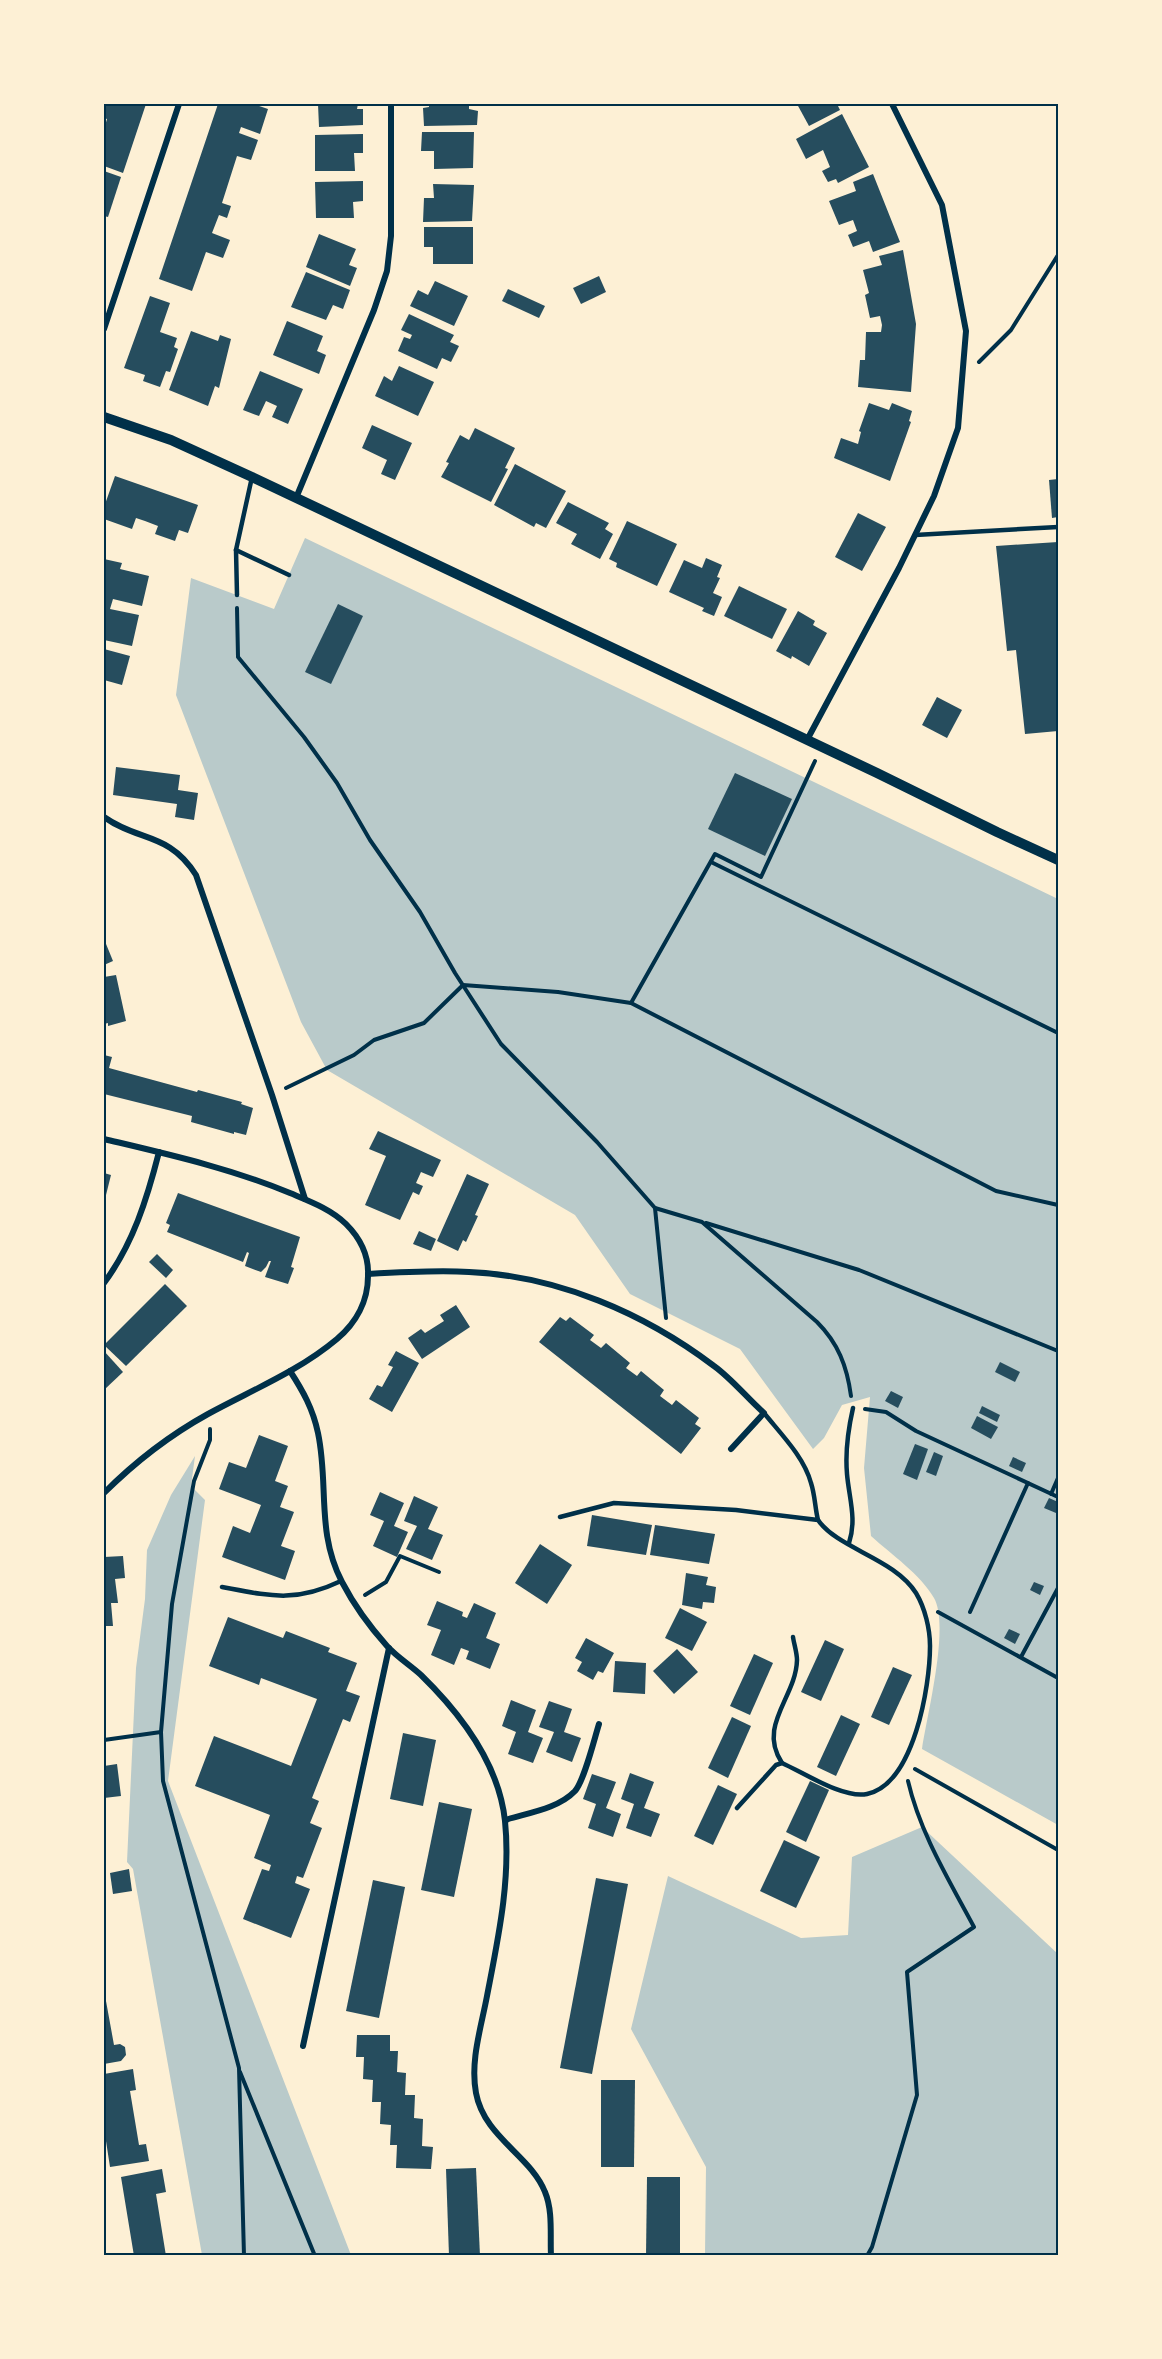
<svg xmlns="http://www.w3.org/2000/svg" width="1162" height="2359" viewBox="0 0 1162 2359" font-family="Commissioner,sans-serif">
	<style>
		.green { fill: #b9caca }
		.building { fill: #264d5e }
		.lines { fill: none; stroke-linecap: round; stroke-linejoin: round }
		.path { stroke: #003049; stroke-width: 4 }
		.service { stroke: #003049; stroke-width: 4.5 }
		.minor { stroke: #003049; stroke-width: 6 }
		.tertiary { stroke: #003049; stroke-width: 10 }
		.neatline { fill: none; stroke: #003049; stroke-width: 2 }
	</style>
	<rect width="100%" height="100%" fill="#fdf0d5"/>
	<g class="green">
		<path d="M305,538L1058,899V1825L922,1749C927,1715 950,1626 934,1598C920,1574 892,1555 871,1536L864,1468L870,1397L842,1405L824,1438L813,1449L740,1349L630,1294L575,1215L327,1070L301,1022L176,695L191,578L274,609Z"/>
		<path d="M195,1456L191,1486L205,1500L168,1781L351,2255H202L133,1869L127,1862L136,1668L145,1599L147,1550L171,1495Z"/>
		<path d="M922,1827L1058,1954V2255H705L706,2167L631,2029L668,1876L801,1938L848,1935L852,1857Z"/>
	</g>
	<g class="building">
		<path d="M104,104H146L123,173L104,166V129L107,119L104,118Z"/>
		<path d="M218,104H253L268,109L260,134L241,127L239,133L258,140L251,160L237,156L222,203L231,206L227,218L219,215L212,233L230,240L223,258L206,252L192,291L159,279Z"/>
		<path d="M318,104H358L357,109H363V125L319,127Z"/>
		<path d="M429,104H469V109L478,111L477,125L424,126L423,108L429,107Z"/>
		<path d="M797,104H837L840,110L809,126Z"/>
		<path d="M842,114L869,167L838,183L836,179L828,182L822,171L830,167L823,150L806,159L796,139Z"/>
		<path d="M422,132H474L473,168L434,169V151H421Z"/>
		<path d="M363,134V153H354L355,171H315V135Z"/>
		<path d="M104,171L121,177L108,217L104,216Z"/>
		<path d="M873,174L900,242L873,252L869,241L853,247L848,235L857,231L853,220L839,225L829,201L856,191L853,182Z"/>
		<path d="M363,181V201L353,202L354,218H316L315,182Z"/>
		<path d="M433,184L474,185L472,221L423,222L424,198H434Z"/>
		<path d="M424,227H473V264H433V247H424Z"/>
		<path d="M319,234L356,249L349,265L357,268L350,286L306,267Z"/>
		<path d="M903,250L916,324L911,392L858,387L860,360H865L866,332H881L882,325L880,316L870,318L865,295L869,293L863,270L882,265L879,256Z"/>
		<path d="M306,272L350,290L343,309L333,305L326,320L291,307Z"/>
		<path d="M599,276L606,292L581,304L573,288Z"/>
		<path d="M435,281L468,296L454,326L410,306L418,290L428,295Z"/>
		<path d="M508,289L545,306L539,318L502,301Z"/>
		<path d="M150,296L170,303L160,332L177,338L174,347L178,349L170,372L166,371L160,387L143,381L145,375L124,368Z"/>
		<path d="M409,314L454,335L450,342L459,346L451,362L442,358L437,369L398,351L404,337L410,339L412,335L401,330Z"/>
		<path d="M287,321L323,336L317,351L326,355L319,374L273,355Z"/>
		<path d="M191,331L218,341L220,335L231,339L219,388L215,386L208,406L169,390Z"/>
		<path d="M399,366L434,382L418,416L375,396L384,376L392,381Z"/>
		<path d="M260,371L303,389L288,424L272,417L277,406L266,401L259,416L243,410Z"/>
		<path d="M869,403L889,410L892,403L912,411L909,421L911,422L890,481L834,458L841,438L858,444L861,432L859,431Z"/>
		<path d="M372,425L412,443L395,480L381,474L387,460L362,448Z"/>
		<path d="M475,428L515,448L505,468L508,469L491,502L441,477L449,463L446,462L460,435L469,440Z"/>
		<path d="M515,464L566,491L546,528L536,523L534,527L494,505Z"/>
		<path d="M115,476L198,505L188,533L179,530L175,541L155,534L158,526L145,521L136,518L132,529L104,519V507Z"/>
		<path d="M1058,479V517L1052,518L1049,480Z"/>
		<path d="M568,502L609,523L605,529L613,534L600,559L571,544L577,534L556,523Z"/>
		<path d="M858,513L886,527L862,571L835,557Z"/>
		<path d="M627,521L677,544L657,586L616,567L617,563L609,559Z"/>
		<path d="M1058,542V731L1025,734L1016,650L1007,651L996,546Z"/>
		<path d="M706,558L722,565L717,577L720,578L713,593L722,597L714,616L702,611L704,608L669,592L684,560L702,568Z"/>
		<path d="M104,559L122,563L120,569L149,576L142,606L113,599L110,609L139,615L132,646L104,640Z"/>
		<path d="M739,586L787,609L772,639L724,616Z"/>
		<path d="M338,604L363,616L331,684L305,672Z"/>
		<path d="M798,611L815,621L813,625L827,633L809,666L792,656L791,659L776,651Z"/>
		<path d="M104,649L130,656L122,685L104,680Z"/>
		<path d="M937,697L962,710L947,738L922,725Z"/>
		<path d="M116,767L180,775L178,790L198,793L194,820L175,817L177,804L113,795Z"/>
		<path d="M735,773L792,799L765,856L708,829Z"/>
		<path d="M104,939L113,961L104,965Z"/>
		<path d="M116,975L126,1021L108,1026V1023L104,1024L105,1008L104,977Z"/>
		<path d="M104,1055L112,1057L109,1068L197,1092L198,1090L242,1102L241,1104L253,1108L246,1135L234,1132V1134L191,1122L192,1116L104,1094Z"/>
		<path d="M378,1131L441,1160L433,1177L421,1172L416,1183L423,1186L419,1195L413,1192L400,1220L365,1205L386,1156L369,1149Z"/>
		<path d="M104,1173L111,1175L104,1203Z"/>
		<path d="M467,1174L489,1184L475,1215L478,1216L466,1242L463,1240L458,1251L437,1241Z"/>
		<path d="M178,1193L300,1237L291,1267L294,1268L288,1284L265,1277L271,1261H269L266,1267L261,1272L245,1266L249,1253L247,1252L243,1262L167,1232L170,1225L166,1223Z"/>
		<path d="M419,1231L436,1239L431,1251L413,1244Z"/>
		<path d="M157,1254L173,1270L166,1278L149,1262Z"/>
		<path d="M165,1284L187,1306L126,1366L104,1345Z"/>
		<path d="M456,1305L470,1327L422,1359L408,1338L421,1329L425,1333L444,1321L440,1315Z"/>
		<path d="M560,1317L566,1321L570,1317L594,1335L590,1340L601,1348L606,1343L630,1363L626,1368L637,1376L641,1371L664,1390L660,1396L672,1405L676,1400L699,1418L695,1424L701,1428L681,1454L539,1342Z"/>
		<path d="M104,1351L123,1372L104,1390Z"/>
		<path d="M396,1351L419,1363L392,1412L369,1399L377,1385L382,1387L393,1367L388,1365Z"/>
		<path d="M1000,1362L1020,1372L1015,1382L995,1372Z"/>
		<path d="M891,1391L903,1397L898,1408L885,1401Z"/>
		<path d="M982,1406L1000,1415L997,1422L979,1413Z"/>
		<path d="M977,1416L998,1427L991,1439L971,1428Z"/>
		<path d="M259,1435L288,1446L275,1481L288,1486L280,1507L294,1512L281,1546L295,1551L285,1580L222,1557L233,1526L250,1533L261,1505L219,1489L229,1462L246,1468Z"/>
		<path d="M915,1444L928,1449L917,1480L903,1474Z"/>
		<path d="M934,1452L943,1456L936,1476L926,1472Z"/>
		<path d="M1013,1457L1026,1463L1022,1472L1009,1466Z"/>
		<path d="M380,1492L404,1503L394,1526L408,1532L397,1557L373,1546L384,1521L370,1515Z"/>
		<path d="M414,1496L438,1507L428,1529L443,1535L432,1560L406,1549L417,1526L404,1521Z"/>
		<path d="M1049,1498L1058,1502L1056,1513L1044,1508Z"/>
		<path d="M592,1515L652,1525L646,1555L587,1546Z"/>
		<path d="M655,1525L715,1534L709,1564L650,1555Z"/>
		<path d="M540,1544L572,1565L547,1604L515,1583Z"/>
		<path d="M123,1556L125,1578L115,1579L118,1603H111L113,1626H104V1557Z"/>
		<path d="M686,1573L708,1577L706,1585L716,1587L714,1603L703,1602L702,1609L682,1605Z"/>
		<path d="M1034,1582L1044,1586L1040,1595L1030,1590Z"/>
		<path d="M437,1601L463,1612L462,1616L467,1618L474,1603L496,1613L486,1638L500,1644L490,1669L466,1659L469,1651L461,1648L454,1665L431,1655L441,1630L427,1625Z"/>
		<path d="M680,1608L707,1622L692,1651L665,1638Z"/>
		<path d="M228,1617L283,1638L286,1631L330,1648L328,1652L357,1663L346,1691L360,1696L350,1722L343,1719L312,1798L319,1801L310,1823L322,1828L303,1878L297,1876L295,1883L310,1889L291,1938L243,1919L262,1869L269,1871L271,1865L254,1858L270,1815L195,1786L214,1736L291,1766L317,1699L261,1678L259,1685L209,1666Z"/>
		<path d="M1009,1629L1020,1634L1015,1644L1004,1638Z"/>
		<path d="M586,1638L614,1653L603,1673L598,1671L593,1680L577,1671L582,1662L575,1658Z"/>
		<path d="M825,1640L844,1649L821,1701L801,1692Z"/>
		<path d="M677,1649L698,1672L674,1694L653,1671Z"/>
		<path d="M754,1654L773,1663L750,1715L730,1706Z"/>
		<path d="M615,1661L646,1663L645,1694L613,1692Z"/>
		<path d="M893,1667L912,1675L889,1725L871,1717Z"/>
		<path d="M511,1700L536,1710L528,1732L543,1738L533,1763L508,1754L516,1732L502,1726Z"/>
		<path d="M549,1701L572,1709L564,1732L581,1738L572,1762L546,1752L554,1732L539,1727Z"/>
		<path d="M841,1715L860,1724L836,1776L817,1767Z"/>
		<path d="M732,1717L751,1726L728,1778L708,1768Z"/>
		<path d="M403,1733L436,1740L423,1806L390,1799Z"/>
		<path d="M117,1764L121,1796L104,1798V1766Z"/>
		<path d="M630,1773L654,1782L644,1808L660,1814L651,1837L626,1828L634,1804L621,1799Z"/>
		<path d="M592,1774L616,1782L606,1808L621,1814L613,1837L588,1828L596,1804L583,1799Z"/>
		<path d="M810,1781L829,1790L806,1842L786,1832Z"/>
		<path d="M718,1785L737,1794L713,1845L694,1836Z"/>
		<path d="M439,1802L472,1809L454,1897L421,1890Z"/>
		<path d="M784,1840L820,1857L796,1908L760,1891Z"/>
		<path d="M129,1869L132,1891L113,1894L110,1873Z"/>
		<path d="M596,1878L628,1884L592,2074L560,2068Z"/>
		<path d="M373,1880L405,1887L379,2018L346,2011Z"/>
		<path d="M104,1990L114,2045L120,2044L125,2047L126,2055L121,2061L104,2064Z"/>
		<path d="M357,2035H390V2051H398L397,2072L406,2073L405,2095H415L414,2118L423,2119L422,2146L433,2147L431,2169L396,2168L397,2145H390L391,2125L380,2124L381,2102H372L373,2080L363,2079L364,2057H356Z"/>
		<path d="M133,2069L136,2090L130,2091L139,2145L146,2144L149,2161L110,2167L104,2128V2074Z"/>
		<path d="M601,2080H635L634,2167H601Z"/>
		<path d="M476,2168L480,2256H449L446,2169Z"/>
		<path d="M162,2169L166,2192L156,2194L166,2256H134L121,2177Z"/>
		<path d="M647,2177H680V2256H646Z"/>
	</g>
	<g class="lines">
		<g class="path">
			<path d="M979,362L1011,330L1058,255"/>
			<path d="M237,608L238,657L304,737L337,783L370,840L420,912L455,973L501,1044L597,1142L655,1208L666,1318"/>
			<path d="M815,761L761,877L715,854L631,1003L996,1191L1058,1205"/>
			<path d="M711,862L1058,1033"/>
			<path d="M286,1088L354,1055L374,1040L424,1023L463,985L558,992L631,1003"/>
			<path d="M655,1208L702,1222L817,1322C838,1343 847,1366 851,1396"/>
			<path d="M706,1223L859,1270L1058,1351"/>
			<path d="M865,1409L886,1412L916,1431L1058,1497"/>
			<path d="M210,1429V1440L194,1481L172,1604L161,1732L163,1781L239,2068L244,2256"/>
			<path d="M1051,1494L1058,1478"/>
			<path d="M365,1595L386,1582L400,1556L439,1572"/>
			<path d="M938,1612L1058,1678"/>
			<path d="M970,1612L1028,1483"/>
			<path d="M1021,1657L1058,1588"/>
			<path d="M104,1740L161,1732"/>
			<path d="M915,1769L1058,1850"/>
			<path d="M240,2072L315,2256"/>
			<path d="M867,2256L872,2247L917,2095L907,1972L974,1927C949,1880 920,1833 908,1781"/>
		</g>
		<g class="service">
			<path d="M915,535L1058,527"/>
			<path d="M236,550L289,575"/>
			<path d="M237,595L236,550L252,477"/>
			<path d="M764,1413C781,1434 804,1457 811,1483C815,1495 815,1508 818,1520"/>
			<path d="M560,1517L614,1503L736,1510L818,1520C838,1549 894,1558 916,1593C925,1608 930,1629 930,1646C930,1686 914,1784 867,1794C844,1799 804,1773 782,1763L776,1765L737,1808"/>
			<path d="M849,1543C857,1519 849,1498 847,1474C845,1451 848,1430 853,1408"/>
			<path d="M222,1587C270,1596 295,1603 341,1581"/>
			<path d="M782,1763C757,1725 796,1698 797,1660C797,1653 794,1644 793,1637"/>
		</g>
		<g class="minor">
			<path d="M104,329L179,104"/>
			<path d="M296,498L374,310L387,271L391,236V104"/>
			<path d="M807,740L899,568L934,496L958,428L966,331L942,205L892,104"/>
			<path d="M104,817C139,842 169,832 196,875L272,1095L305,1199"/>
			<path d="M104,1139C167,1154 230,1168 290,1193C309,1201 331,1209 346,1224C360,1238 369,1256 368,1276C368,1301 356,1323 337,1339C299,1371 252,1390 208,1414C170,1435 135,1462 104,1493"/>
			<path d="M368,1274C402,1272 436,1270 469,1272C558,1276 644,1313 714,1366C732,1379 747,1398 764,1413L731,1449"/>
			<path d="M104,1283C133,1244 147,1199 159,1152"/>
			<path d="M290,1371C303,1391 313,1409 318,1433C329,1485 316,1532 342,1582C354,1605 370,1627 387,1646C397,1657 410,1665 421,1675C461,1714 499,1764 505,1821C511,1880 498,1939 487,1996C481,2028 470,2061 476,2093C484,2137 531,2156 545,2192C553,2211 550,2235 551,2256"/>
			<path d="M505,1820C527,1813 558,1809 575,1791C584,1781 594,1740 599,1724"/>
			<path d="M303,2046L389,1648"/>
		</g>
		<path class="tertiary" d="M104,417L171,440L252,477L877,773L997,832L1058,860"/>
	</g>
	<rect width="1162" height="2359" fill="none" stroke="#fdf0d5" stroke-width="210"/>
	<rect x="105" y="105" width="952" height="2149" class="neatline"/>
</svg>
